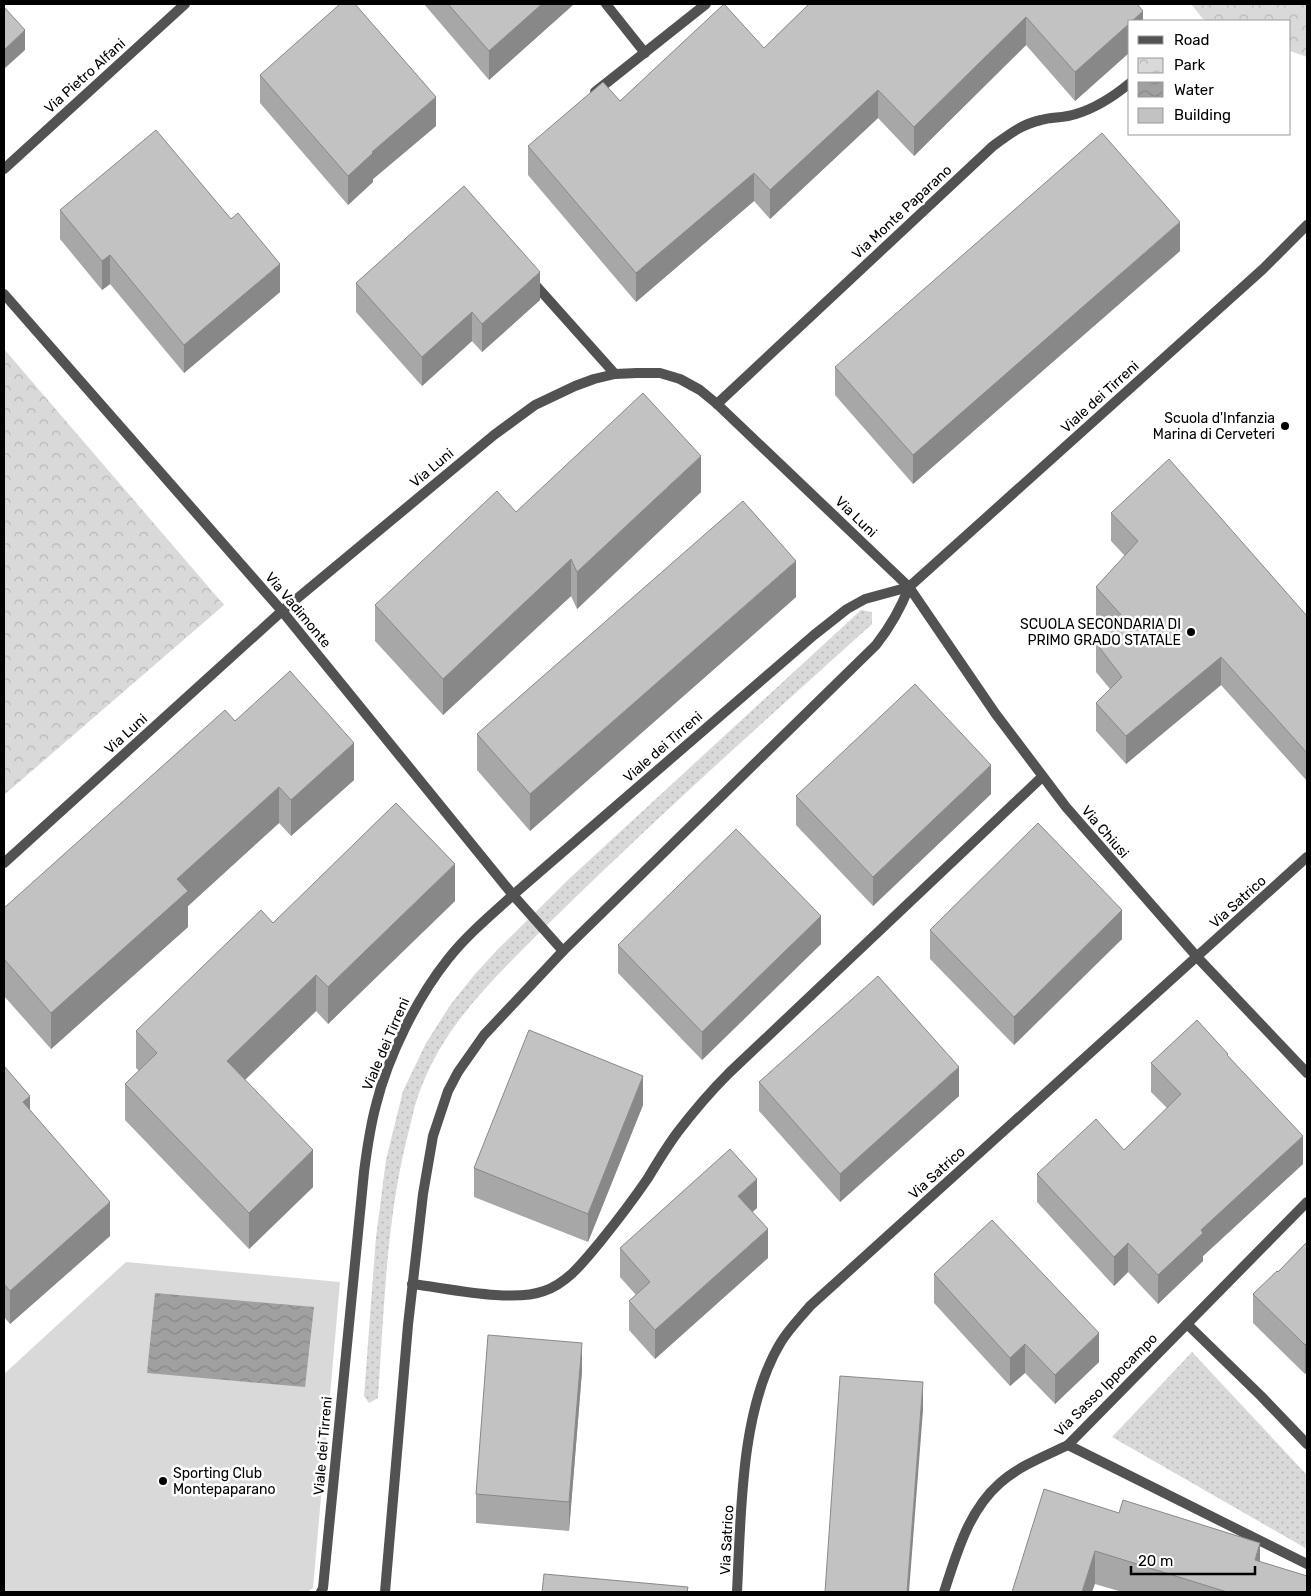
<svg xmlns="http://www.w3.org/2000/svg" width="1311" height="1596" viewBox="0 0 1311 1596" font-family="Rubik,sans-serif">
	<style>
		.grass { fill: url(#grass-dots) }
		.park { fill: url(#park-crowns) }
		.pitch { fill: #d9d9d9 }
		.water { fill: url(#water-waves) }
		.lines { fill: none; stroke-linecap: round; stroke-linejoin: round }
		.service { stroke: #525252; stroke-width: 10 }
		.minor { stroke: #525252; stroke-width: 10 }
		.wall { fill: #a7a7a7 }
		.shaded-wall { fill: #888 }
		.building { fill: #c2c2c2; stroke: #888 }
		.poi-dot { fill: #000; stroke: #fff; stroke-width: 2 }
		.labels { text-anchor: middle; dominant-baseline: central; stroke-width: 5; stroke-linejoin: round; paint-order: stroke }
		.street-label { font-size: 14px; fill: #000; stroke: #fff }
		.poi-label { font-size: 14px; fill: #000; stroke: #fff; text-anchor: end }
	</style>
	<defs>
		<pattern id="grass-dots" width="8" height="8" patternUnits="userSpaceOnUse" patternTransform="scale(1.25)"><rect width="8" height="8" fill="#d9d9d9"/><path d="M2 2h.1M6 6h.1" fill="none" stroke="#b8b8b8" stroke-width="1.8" stroke-linecap="round"/></pattern>
		<pattern id="park-crowns" width="20" height="18" patternUnits="userSpaceOnUse" patternTransform="scale(1.25)"><rect width="20" height="18" fill="#d9d9d9"/><path d="M2 6a3 3 0 1 1 6 0M12 15a3 3 0 1 1 6 0" fill="none" stroke="#b8b8b8"/></pattern>
		<pattern id="water-waves" width="16" height="10" patternUnits="userSpaceOnUse" patternTransform="scale(1.25)"><rect width="16" height="10" fill="#a0a0a0"/><path d="M0 5q4-4 8 0t8 0" fill="none" stroke="#888"/></pattern>
	</defs>
	<rect width="100%" height="100%" fill="#fff"/>
	<g class="grass">
		<path d="M861,610L872,612V624C789,699 706,773 625,850C593,880 562,910 531,941C483,989 441,1031 418,1096C413,1110 411,1124 407,1138C386,1223 384,1311 378,1398L369,1403L364,1396L376,1237L386,1160L403,1091L426,1043L451,1004L475,974L498,949L570,878Z"/>
		<path d="M1192,1352L1307,1475V1549L1112,1437Z"/>
	</g>
	<g class="park">
		<path d="M1191,4H1307V57L1290,51V21H1208L1203,19Z"/>
		<path d="M4,349L224,605L4,795Z"/>
	</g>
	<path class="pitch" d="M126,1262L340,1282L313,1588L307,1592H4V1374Z"/>
	<path class="water" d="M155,1293L314,1307L305,1387L147,1373Z"/>
	<g class="lines">
		<g class="service">
			<path d="M606,4L645,53"/>
			<path d="M595,92L706,4"/>
			<path d="M531,280L615,374"/>
		</g>
		<g class="minor">
			<path d="M4,169L185,4"/>
			<path d="M4,294L282,611L513,895L563,951"/>
			<path d="M717,404L993,146C1008,135 1022,124 1041,120C1052,117 1064,118 1076,114C1096,108 1113,97 1130,83"/>
			<path d="M4,863L282,611L494,435L535,405L575,386L594,379L615,374L637,373H660L680,379L700,390L717,404L909,587L995,713L1066,807L1198,958L1307,1073"/>
			<path d="M412,1284C447,1288 512,1303 544,1291C568,1283 584,1261 600,1242C617,1221 633,1200 648,1178C657,1163 666,1148 677,1133C693,1112 710,1092 729,1073L1042,777"/>
			<path d="M1187,1324L1261,1396L1307,1444"/>
			<path d="M1068,1445L1307,1564"/>
			<path d="M321,1592L323,1588L364,1172C367,1149 370,1127 376,1105C388,1056 417,998 448,959C467,935 491,915 513,895L814,635L847,609L865,599L909,587"/>
			<path d="M385,1592L408,1325L423,1194L433,1136L448,1091L458,1072L484,1035L563,951L876,645C890,627 901,608 909,587L1263,269L1307,225"/>
			<path d="M737,1592C741,1515 740,1409 781,1342C789,1329 800,1318 810,1306L1307,857"/>
			<path d="M944,1592C957,1553 968,1511 1000,1483C1019,1466 1045,1456 1068,1445L1307,1202"/>
		</g>
	</g>
	<g class="wall">
		<path d="M424,4H574L489,80Z"/>
		<path d="M809,4L1143,21H1130V52L1075,101L1026,45L914,156L878,118L770,219L754,201L636,302L528,175V146L620,101L764,48Z"/>
		<path d="M260,75L436,126L373,179V182L348,205L260,103Z"/>
		<path d="M60,210L280,292L184,373L110,284L102,290L60,239Z"/>
		<path d="M1180,251L913,484L835,395V367Z"/>
		<path d="M356,283L540,300L482,352L472,341L422,386L356,312Z"/>
		<path d="M701,492L577,609L571,596L443,715L375,641V605L516,512Z"/>
		<path d="M1111,513L1307,616V781L1221,685L1126,764L1096,731V703L1110,689L1096,672V643L1109,630L1096,615V587L1125,556L1111,541Z"/>
		<path d="M796,597L530,831L477,770V734Z"/>
		<path d="M235,721L354,780L291,836L279,823L188,906V927L51,1049L4,996V908Z"/>
		<path d="M991,794L873,906L796,825V796Z"/>
		<path d="M455,901L328,1024L316,1011L245,1080L313,1187L249,1249L125,1120V1084L139,1071L136,1068V1031L273,923Z"/>
		<path d="M930,930L1122,939L1014,1045L930,959Z"/>
		<path d="M821,944L702,1060L618,973V945Z"/>
		<path d="M1228,1057L1303,1164L1203,1256V1261L1158,1304L1128,1272L1114,1286L1037,1202V1174L1124,1150L1167,1108L1151,1092V1063Z"/>
		<path d="M4,1066L30,1111L110,1236L10,1324L4,1317Z"/>
		<path d="M759,1082L959,1096L840,1202L759,1111Z"/>
		<path d="M643,1105L588,1242L474,1197V1168Z"/>
		<path d="M757,1208L752,1212L768,1258L655,1359L629,1330V1301L636,1295L620,1277V1248Z"/>
		<path d="M1307,1242V1371L1305,1374L1253,1323V1294L1278,1272Z"/>
		<path d="M934,1274L1099,1362L1055,1404L1025,1373L1010,1386L934,1303Z"/>
		<path d="M582,1371L569,1531L476,1523V1494Z"/>
		<path d="M1044,1489L1260,1562L1307,1592H1122L1095,1584Z"/>
	</g>
	<g class="shaded-wall">
		<path d="M542,4H574L489,80V51Z"/>
		<path d="M1143,11V21H1132Z"/>
		<path d="M1026,17V45L914,156V127Z"/>
		<path d="M1130,23V52L1075,101V72Z"/>
		<path d="M25,30V50L4,69V50Z"/>
		<path d="M878,90V118L770,219V190Z"/>
		<path d="M436,97V126L373,179V182L348,205V176L372,152Z"/>
		<path d="M754,173V201L636,302V273Z"/>
		<path d="M1180,222V251L913,484V455Z"/>
		<path d="M110,255V284L102,290V261Z"/>
		<path d="M280,264V292L184,373V345Z"/>
		<path d="M540,272V300L482,352V324Z"/>
		<path d="M472,312V341L422,386V357Z"/>
		<path d="M701,456V492L577,609V572Z"/>
		<path d="M571,559V596L443,715V679Z"/>
		<path d="M796,561V597L530,831V794Z"/>
		<path d="M1221,657V685L1126,764V736Z"/>
		<path d="M354,743V780L291,836V800Z"/>
		<path d="M991,765V794L873,906V877Z"/>
		<path d="M279,787V823L188,906V927L51,1049V1013L177,879Z"/>
		<path d="M455,864V901L328,1024V987Z"/>
		<path d="M1122,910V939L1014,1045V1017Z"/>
		<path d="M821,916V944L702,1060V1032Z"/>
		<path d="M316,975V1011L227,1097V1061Z"/>
		<path d="M959,1067V1096L840,1202V1174Z"/>
		<path d="M643,1076V1105L588,1242V1214Z"/>
		<path d="M30,1096V1129L23,1102Z"/>
		<path d="M1303,1136V1164L1203,1256V1261L1158,1304V1275L1201,1230Z"/>
		<path d="M313,1150V1187L249,1249V1213Z"/>
		<path d="M757,1179V1208L738,1225V1196Z"/>
		<path d="M110,1202V1236L10,1324V1291Z"/>
		<path d="M768,1229V1258L655,1359V1330Z"/>
		<path d="M1128,1243V1272L1114,1286V1257Z"/>
		<path d="M1099,1333V1362L1055,1404V1375Z"/>
		<path d="M1307,1342V1371L1305,1374V1345Z"/>
		<path d="M582,1343V1371L569,1531V1502Z"/>
		<path d="M1025,1344V1373L1010,1386V1358Z"/>
		<path d="M923,1382V1410L909,1592H907Z"/>
		<path d="M1260,1543V1576L1255,1560Z"/>
		<path d="M1095,1551V1584L1092,1592H1082Z"/>
	</g>
	<g class="building">
		<path d="M340,4H355L436,97L372,152L373,153L348,176L260,75Z"/>
		<path d="M448,4H542L489,51Z"/>
		<path d="M724,4L764,48L809,4H1137L1143,11L1132,21H1130V23L1075,72L1026,17L914,127L878,90L770,190L754,173L636,273L528,146L603,82L620,101Z"/>
		<path d="M4,7L25,30L4,50Z"/>
		<path d="M156,130L231,219L238,213L280,264L184,345L110,255L102,261L60,210Z"/>
		<path d="M1102,133L1180,222L913,455L835,367Z"/>
		<path d="M464,186L540,272L482,324L472,312L422,357L356,283Z"/>
		<path d="M643,393L701,456L577,572L571,559L443,679L375,605L497,491L516,512Z"/>
		<path d="M1169,459L1307,616V753L1221,657L1126,736L1096,703L1122,677L1096,643L1122,616L1096,587L1138,541L1111,513Z"/>
		<path d="M743,501L796,561L530,794L477,734Z"/>
		<path d="M290,671L354,743L291,800L279,787L177,879L188,891L51,1013L4,959V908L225,710L235,721Z"/>
		<path d="M915,684L991,765L873,877L796,796Z"/>
		<path d="M396,803L455,864L328,987L316,975L227,1061L313,1150L249,1213L125,1084L157,1053L136,1031L261,910L273,923Z"/>
		<path d="M1038,823L1122,910L1014,1017L930,930Z"/>
		<path d="M736,829L821,916L702,1032L618,945Z"/>
		<path d="M878,976L959,1067L840,1174L759,1082Z"/>
		<path d="M1197,1020L1228,1054L1227,1055L1303,1136L1201,1230L1203,1233L1158,1275L1128,1243L1114,1257L1037,1174L1096,1119L1124,1150L1181,1094L1151,1063Z"/>
		<path d="M529,1030L643,1076L588,1214L474,1168Z"/>
		<path d="M4,1066L30,1096L23,1102L110,1202L10,1291L4,1284Z"/>
		<path d="M730,1149L757,1179L738,1196L768,1229L655,1330L629,1301L650,1282L620,1248Z"/>
		<path d="M992,1220L1099,1333L1055,1375L1025,1344L1010,1358L934,1274Z"/>
		<path d="M1307,1242V1342L1305,1345L1253,1294L1277,1271L1278,1272Z"/>
		<path d="M488,1335L582,1343L569,1502L476,1494Z"/>
		<path d="M840,1376L923,1382L907,1592H825Z"/>
		<path d="M1044,1489L1119,1513L1123,1500L1260,1543L1255,1560L1307,1576V1592H1227L1095,1551L1082,1592H1012Z"/>
		<path d="M544,1574L688,1587L687,1592H542Z"/>
	</g>
	<g class="poi-dot">
		<circle cx="1285" cy="426" r="5"/>
		<circle cx="1191" cy="632" r="5"/>
		<circle cx="163" cy="1481" r="5"/>
	</g>
	<g class="labels">
		<g class="street-label">
			<text transform="translate(85 76) rotate(-42)">Via Pietro Alfani</text>
			<text transform="translate(902 212) rotate(-43)">Via Monte Paparano</text>
			<text transform="translate(1100 397) rotate(-42)">Viale dei Tirreni</text>
			<text transform="translate(432 468) rotate(-40)">Via Luni</text>
			<text transform="translate(856 517) rotate(44)">Via Luni</text>
			<text transform="translate(298 610) rotate(50)">Via Vadimonte</text>
			<text transform="translate(126 734) rotate(-42)">Via Luni</text>
			<text transform="translate(663 747) rotate(-41)">Viale dei Tirreni</text>
			<text transform="translate(1105 832) rotate(49)">Via Chiusi</text>
			<text transform="translate(1238 902) rotate(-42)">Via Satrico</text>
			<text transform="translate(386 1044) rotate(-67)">Viale dei Tirreni</text>
			<text transform="translate(937 1173) rotate(-42)">Via Satrico</text>
			<text transform="translate(1106 1385) rotate(-45)">Via Sasso Ippocampo</text>
			<text transform="translate(323 1446) rotate(-85)">Viale dei Tirreni</text>
			<text transform="translate(727 1540) rotate(-87)">Via Satrico</text>
		</g>
		<g class="poi-label">
			<text x="1275" y="418">Scuola d'Infanzia<tspan x="1275" dy="16">Marina di Cerveteri</tspan></text>
			<text x="1181" y="624">SCUOLA SECONDARIA DI<tspan x="1181" dy="16">PRIMO GRADO STATALE</tspan></text>
			<text x="173" y="1473" text-anchor="start">Sporting Club<tspan x="173" dy="16">Montepaparano</tspan></text>
		</g>
	</g>
	<rect width="1311" height="1596" fill="none" stroke="#000000" stroke-width="10"/>
	<rect x="1128" y="20" width="162" height="115" fill="#ffffff" stroke="#999999"/>
	<rect x="1138" y="36" width="25" height="8" fill="#525252" stroke="#999999"/>
	<text x="1174" y="45" font-size="15" fill="#000000">Road</text>
	<rect x="1138" y="58" width="25" height="15" fill="url(#park-crowns)" stroke="#999999"/>
	<text x="1174" y="70" font-size="15" fill="#000000">Park</text>
	<rect x="1138" y="82" width="25" height="15" fill="url(#water-waves)" stroke="#999999"/>
	<text x="1174" y="95" font-size="15" fill="#000000">Water</text>
	<rect x="1138" y="108" width="25" height="15" fill="#c2c2c2" stroke="#999999"/>
	<text x="1174" y="120" font-size="15" fill="#000000">Building</text>
	<path d="M1131 1566v8h124v-8" fill="none" stroke="#000000" stroke-width="2.5"/>
	<text x="1138" y="1566" font-size="15" fill="#000000" stroke="#ffffff" stroke-width="4" paint-order="stroke">20 m</text>
</svg>
